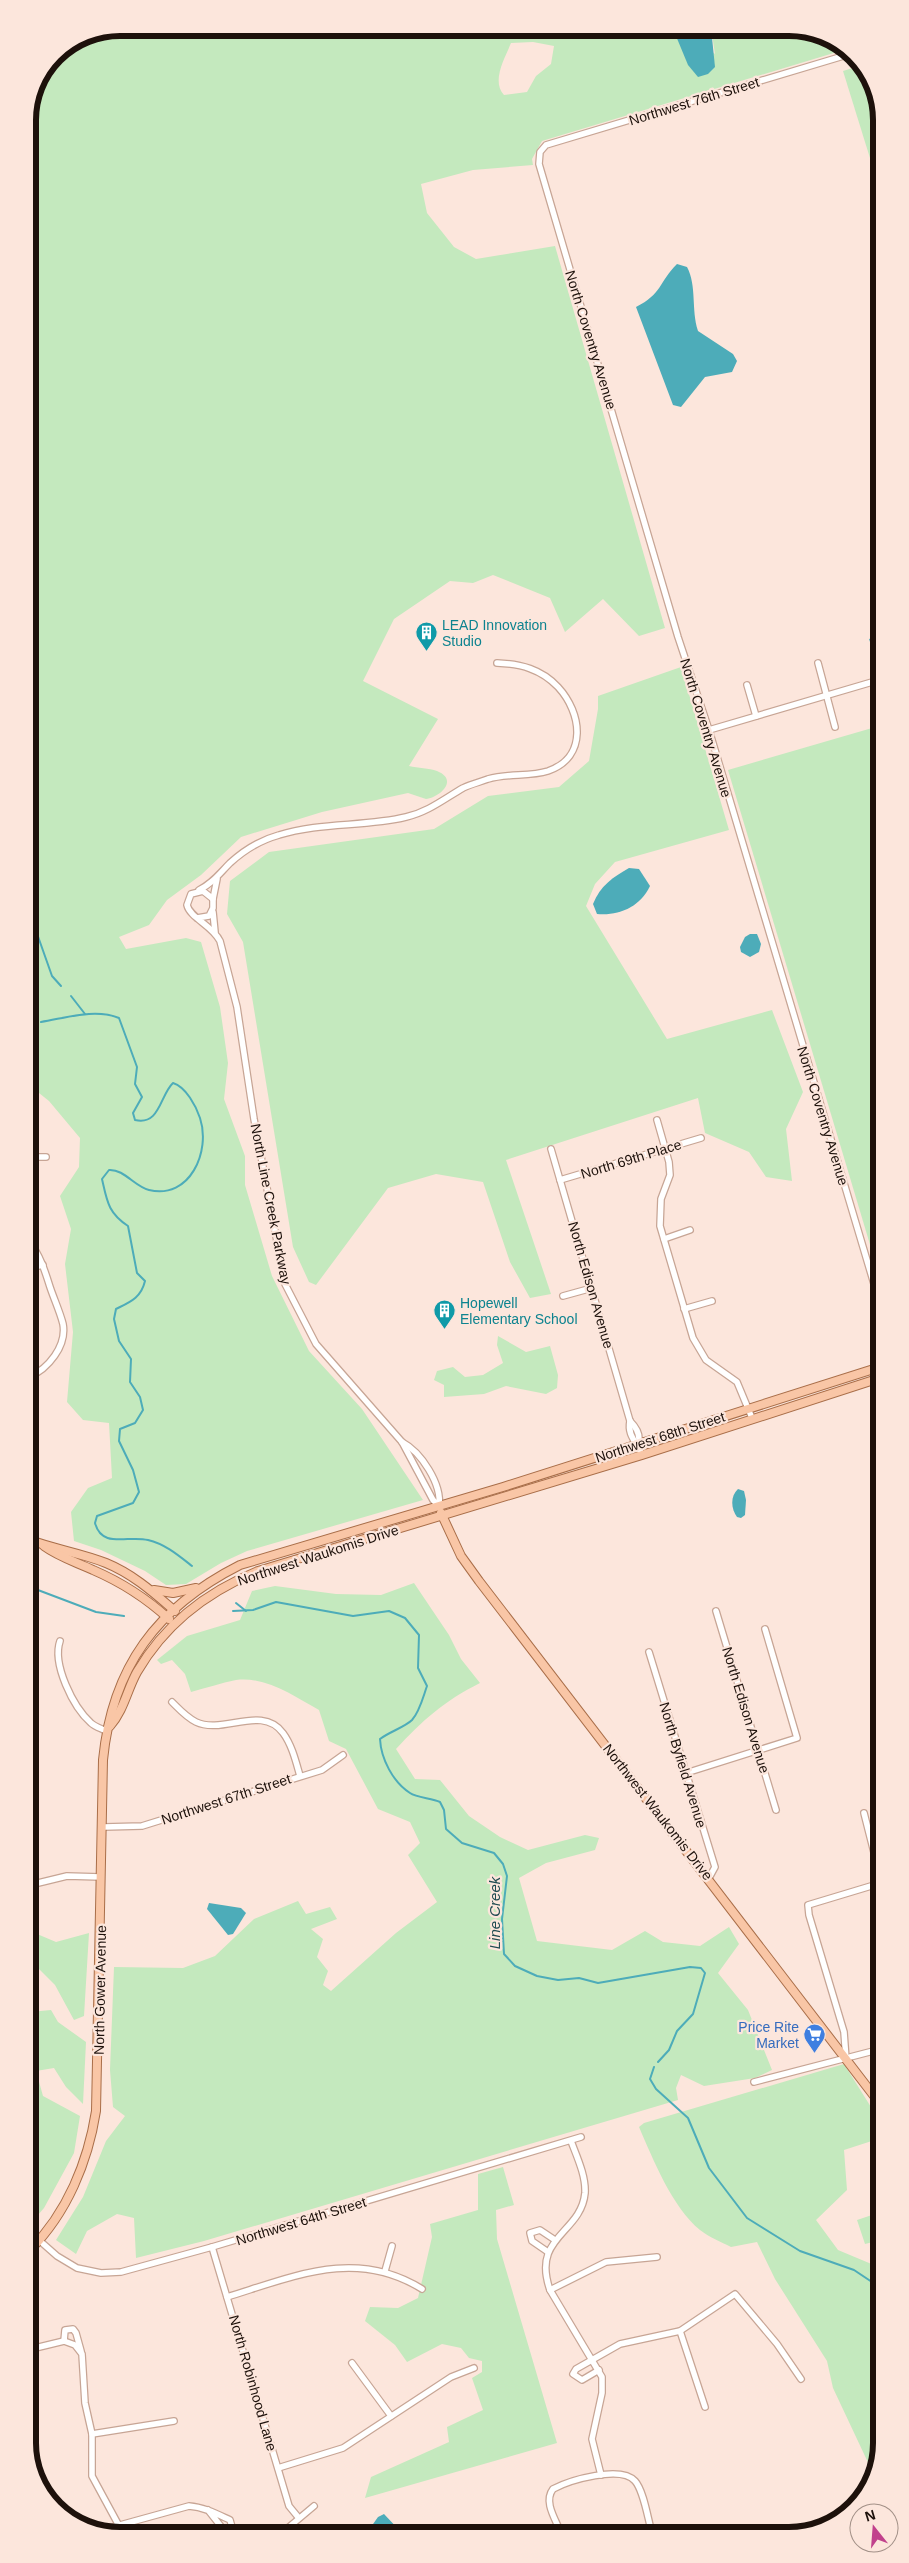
<svg xmlns="http://www.w3.org/2000/svg" width="909" height="2563" viewBox="0 0 909 2563" font-family="Arial,sans-serif">
	<style>
		.green { fill: #c4e9be; fill-rule: evenodd }
		.water { fill: #4dacb9 }
		.lines { fill: none; stroke-linecap: round; stroke-linejoin: round }
		.stream { stroke: #4dacb9; stroke-width: 2 }
		.minor-casing { stroke: #c7a595; stroke-width: 8 }
		.major-casing { stroke: #a96e49; stroke-width: 10 }
		.minor { stroke: #fff; stroke-width: 5.5 }
		.major { stroke: #f9c6a6; stroke-width: 8 }
		.labels { text-anchor: middle; dominant-baseline: central; stroke-width: 4.5; stroke-linejoin: round; paint-order: stroke }
		.street-label { font-size: 14px; fill: #1d110b; stroke: #fce6dc }
		.culture-label { font-size: 14px; fill: #0d838f; stroke: #fce6dc; text-anchor: start }
		.shop-label { font-size: 14px; fill: #366cbe; stroke: #fce6dc; text-anchor: end }
		.water-label { font-size: 15px; font-style: italic; fill: #214c52; stroke: #fce6dc }
		.rim { fill: none; stroke: #1d110b; stroke-width: 6 }
	</style>
	<rect width="100%" height="100%" fill="#fce6dc"/>
	<g class="green">
		<path d="M120,28H692L685,29L715,54L711,28H795L847,49L542,141L532,159L533,165L473,170L421,184L427,213L454,247L476,259L555,246L665,628L639,636L603,599L565,632L550,598L493,575L473,583L450,581L394,619L363,681L438,719L409,766C418,768 429,768 437,771C459,780 440,797 426,799L408,793L322,812L241,837L201,875L167,900L149,925L119,937L126,949L186,938L201,942L220,1007L228,1063L224,1099L245,1156V1185L272,1276L309,1351L362,1409L423,1500L247,1551L221,1563L186,1584L166,1585L145,1571L101,1550L74,1541L71,1512L88,1488L112,1478L109,1423L83,1420L67,1402L73,1332L65,1264L71,1229L60,1196L79,1167L80,1138L49,1101L29,1085L28,114L55,54L85,34ZM533,42L554,46L551,64L536,76L527,92L504,95C491,81 505,58 511,43Z"/>
		<path d="M859,66L878,96V169L874,171L843,71Z"/>
		<path d="M681,667L729,830L615,862L595,884L586,906L667,1039L772,1010L803,1092L786,1129L792,1181L766,1177L749,1152L705,1133L698,1098L506,1160L551,1294L530,1298L510,1262L483,1182L436,1174L388,1188L316,1285L309,1282L293,1247L243,942L227,914L230,881L269,852L434,829L488,796L559,787L589,761L598,709V696Z"/>
		<path d="M879,726L880,1278L728,770Z"/>
		<path d="M498,1336L526,1352L550,1346L558,1375L557,1388L546,1394L506,1386L484,1394L444,1397V1385L434,1380L437,1371L453,1367L465,1377L483,1375L503,1363L497,1345Z"/>
		<path d="M414,1583L449,1635L461,1659L480,1683C444,1701 423,1720 396,1749L415,1779L440,1780L469,1816L500,1837L528,1850L585,1835L599,1838L595,1850L546,1863L519,1878L537,1941L612,1950L645,1931L663,1942L700,1946L729,1927L739,1944L718,1973L748,2010L772,2070L755,2078L704,2086L681,2075L676,2088L678,2100L204,2241L136,2258L134,2218L117,2214L87,2231L76,2254L56,2240L83,2197L106,2141L125,2116L113,2107L110,2070L114,1967L183,1968L215,1956L254,1919L298,1901L306,1914L330,1907L337,1919L311,1929L323,1939L317,1957L328,1971L323,1985L331,1991L396,1933L437,1902L408,1855L420,1843L410,1822L378,1809L346,1749L329,1741L319,1710C295,1697 266,1676 236,1680C221,1683 206,1688 191,1692L185,1674L172,1660L161,1664L157,1660L187,1636L240,1620L252,1591L275,1586L336,1594L381,1595Z"/>
		<path d="M30,1931L56,1942L89,1933L84,2016L74,2020L55,1985L35,1965L30,1969Z"/>
		<path d="M51,2010L58,2022L86,2042L83,2104L66,2087L54,2068L36,2071L43,2096L80,2116L74,2153L44,2208L30,2224V2012Z"/>
		<path d="M844,2064L881,2123V2138L844,2150L847,2190L816,2220L838,2250L881,2268V2443L872,2471L833,2388L827,2361L775,2279L757,2242L731,2247C721,2242 709,2237 700,2230C672,2207 653,2159 639,2127L644,2123Z"/>
		<path d="M503,2167L514,2205L496,2210L497,2239L557,2443L365,2498L371,2477L449,2442L447,2427L483,2410L472,2378L482,2372V2361L469,2358L461,2348L442,2344L407,2362L395,2345L365,2321L370,2307L398,2308L418,2298L432,2237L430,2224L478,2210V2174Z"/>
		<path d="M881,2212V2240L865,2244L857,2220Z"/>
	</g>
	<g class="water">
		<path d="M711,28L715,67L708,74L698,77L688,65L676,36L685,29Z"/>
		<path d="M677,264L687,267C697,286 691,309 698,331L733,354L737,361L732,372L705,377L681,407L673,405L636,307C662,294 659,282 677,264Z"/>
		<path d="M876,637L879,652L874,653L869,639Z"/>
		<path d="M629,868L639,869L650,886C640,907 619,916 597,914L593,904C600,886 613,877 629,868Z"/>
		<path d="M750,934H757L761,944L759,952L750,957L741,952L740,947L745,937Z"/>
		<path d="M738,1489L744,1491L746,1500L745,1515L741,1518L737,1517C731,1509 730,1496 738,1489Z"/>
		<path d="M209,1903L241,1908L246,1913L233,1934L228,1935L207,1909Z"/>
		<path d="M384,2514L401,2532L403,2534H366L378,2517Z"/>
	</g>
	<g class="lines">
		<g class="stream">
			<path d="M29,911L52,976L61,986"/>
			<path d="M71,996L85,1014"/>
			<path d="M41,1022C66,1018 95,1008 119,1018L137,1067L135,1084L142,1097L133,1113L135,1120C160,1126 160,1095 173,1083C186,1087 196,1106 200,1118C211,1151 190,1200 149,1190C134,1186 124,1169 109,1170L102,1179C107,1201 108,1213 128,1226L137,1273L145,1281C141,1298 130,1302 116,1309L114,1319L119,1341L131,1359L130,1382L140,1397L143,1410L135,1423L120,1429L119,1441L133,1470L139,1492L133,1503L97,1516L95,1523C102,1549 128,1535 148,1540C165,1544 178,1555 192,1566"/>
			<path d="M29,1024L34,1023"/>
			<path d="M30,1587L96,1612L124,1616"/>
			<path d="M236,1603L246,1611"/>
			<path d="M233,1611L253,1610L276,1602L353,1616L389,1611L405,1618L419,1635L418,1668L427,1686C423,1697 420,1711 412,1720C405,1727 389,1732 380,1739C381,1759 393,1782 410,1793C417,1798 432,1798 440,1802L444,1810L446,1829L462,1843L494,1853L503,1864L507,1876L502,1919L504,1954L515,1966L537,1976L558,1980L579,1978L598,1983L690,1967L701,1968L705,1973L693,2014L677,2031L669,2050L658,2062"/>
			<path d="M654,2067L650,2079L656,2089L688,2118L709,2168L747,2218L800,2251L854,2270L881,2288"/>
		</g>
		<defs>
			<g id="minor">
				<path d="M850,54L546,145L540,152L539,164L678,637L709,730L880,1304"/>
				<path d="M818,663L835,727"/>
				<path d="M747,685L756,716"/>
				<path d="M709,730L879,680"/>
				<path d="M199,890C213,883 220,873 230,863C244,850 261,840 279,835C320,822 365,827 406,817C428,812 444,799 463,788C471,784 480,782 488,779C508,773 529,777 548,771C588,757 582,713 558,687C541,669 521,664 497,663"/>
				<path d="M213,899L217,879"/>
				<path d="M213,912L215,932"/>
				<path d="M197,918L209,916L213,908V899L203,891L191,894L187,905C190,918 212,925 220,941L237,1007L254,1119L285,1284L316,1344L402,1442L433,1500L439,1506"/>
				<path d="M657,1120L669,1162L670,1175L661,1199L660,1226L693,1338L706,1360L737,1382L752,1418"/>
				<path d="M551,1149L630,1421C637,1428 641,1436 638,1445"/>
				<path d="M29,1157H46"/>
				<path d="M560,1180L701,1138"/>
				<path d="M664,1239L690,1230"/>
				<path d="M29,1241C40,1255 45,1271 50,1287C54,1299 60,1312 63,1324C67,1346 48,1369 29,1377"/>
				<path d="M29,1268L43,1265"/>
				<path d="M563,1296L592,1288"/>
				<path d="M684,1309L712,1301"/>
				<path d="M630,1421C627,1436 637,1442 642,1455"/>
				<path d="M402,1442C421,1452 442,1484 439,1506"/>
				<path d="M716,1611L776,1810"/>
				<path d="M60,1641C52,1664 73,1707 91,1723C95,1727 103,1729 108,1732"/>
				<path d="M649,1652L715,1867L709,1878"/>
				<path d="M172,1702C179,1709 186,1717 196,1722C223,1735 262,1704 283,1733C292,1745 296,1762 300,1776"/>
				<path d="M686,1773L797,1738L765,1629"/>
				<path d="M864,1813L881,1880"/>
				<path d="M104,1827L142,1826L322,1770L343,1755"/>
				<path d="M30,1885L67,1876L101,1877"/>
				<path d="M846,2059L844,2032L809,1915L808,1905L881,1883"/>
				<path d="M754,2082L881,2049"/>
				<path d="M571,2141C577,2157 586,2176 585,2193C581,2234 531,2236 550,2290L602,2377V2393L592,2439L601,2475"/>
				<path d="M40,2241L57,2256L77,2268L101,2273L121,2272L212,2247L581,2137"/>
				<path d="M212,2247L289,2506L298,2517"/>
				<path d="M548,2252L532,2241L530,2233L540,2230L555,2240"/>
				<path d="M385,2271L392,2246"/>
				<path d="M550,2290L606,2262L657,2257"/>
				<path d="M227,2297C295,2276 356,2248 422,2289"/>
				<path d="M680,2331L705,2407"/>
				<path d="M64,2341L65,2330L73,2329L76,2333L81,2351"/>
				<path d="M31,2349L64,2341L75,2345L82,2354L85,2403L92,2434V2476L124,2535"/>
				<path d="M352,2363L391,2416"/>
				<path d="M599,2370L582,2380L573,2374L576,2369L620,2344L680,2331L735,2294L777,2344L801,2379"/>
				<path d="M92,2434L174,2421"/>
				<path d="M278,2468L343,2448L451,2377L474,2368"/>
				<path d="M102,2530L189,2506C204,2507 217,2514 230,2520L232,2527L223,2529L208,2510"/>
				<path d="M561,2533C556,2520 543,2502 553,2489C570,2480 621,2465 635,2481C644,2491 648,2520 652,2533"/>
				<path d="M274,2535L289,2527L314,2506"/>
			</g>
			<g id="major">
				<path d="M441,1513L461,1556L479,1581L881,2105"/>
				<path d="M30,1540C54,1549 81,1553 106,1563C133,1574 154,1593 175,1611"/>
				<path d="M44,1546C59,1557 76,1562 93,1570C121,1582 146,1598 169,1619"/>
				<path d="M154,1590L173,1593L196,1588"/>
				<path d="M110,1726C124,1710 127,1690 137,1672C165,1624 206,1592 258,1571L642,1455L880,1378"/>
				<path d="M30,2250C67,2213 88,2162 96,2111L103,1760C112,1667 157,1607 240,1565L503,1487L880,1367"/>
			</g>
		</defs>
		<use href="#minor" class="minor-casing"/>
		<use href="#major" class="major-casing"/>
		<use href="#minor" class="minor"/>
		<use href="#major" class="major"/>
	</g>
	<defs>
		<symbol id="building-pin" viewBox="-11 -11 22 30"><path d="M0 17L-7.5 6A9.5 9.5 0 1 1 7.5 6Z" fill="#0f9aa8" stroke="#fce6dc"/><path d="M-4-6H4V6H1V3H-1V6H-4ZM-2.5-4.3h1.7v1.8h-1.7ZM.8-4.3h1.7v1.8H.8ZM-2.5-1h1.7V.8h-1.7ZM.8-1h1.7V.8H.8Z" fill="#fff"/></symbol>
		<symbol id="supermarket-pin" viewBox="-11 -11 22 30"><path d="M0 17L-7.5 6A9.5 9.5 0 1 1 7.5 6Z" fill="#3f7fe0" stroke="#fce6dc"/><path d="M-6-5.5h2.5l.6 2H6L4.5 2H-2.5L-4.4-4H-6ZM-1.5 3.2a1.3 1.3 0 1 0 .1 0ZM3 3.2a1.3 1.3 0 1 0 .1 0Z" fill="#fff"/></symbol>
	</defs>
	<g fill-rule="evenodd">
		<use href="#building-pin" x="414" y="620" width="25" height="34"/>
		<use href="#building-pin" x="432" y="1298" width="25" height="34"/>
		<use href="#supermarket-pin" x="802" y="2022" width="25" height="34"/>
	</g>
	<g class="labels">
		<g class="street-label">
			<text transform="translate(694 101) rotate(-17)">Northwest 76th Street</text>
			<text transform="translate(591 340) rotate(73)">North Coventry Avenue</text>
			<text transform="translate(706 728) rotate(73)">North Coventry Avenue</text>
			<text transform="translate(823 1116) rotate(73)">North Coventry Avenue</text>
			<text transform="translate(631 1159) rotate(-17)">North 69th Place</text>
			<text transform="translate(271 1204) rotate(79)">North Line Creek Parkway</text>
			<text transform="translate(591 1285) rotate(74)">North Edison Avenue</text>
			<text transform="translate(660 1437) rotate(-18)">Northwest 68th Street</text>
			<text transform="translate(318 1555) rotate(-18)">Northwest Waukomis Drive</text>
			<text transform="translate(746 1710) rotate(73)">North Edison Avenue</text>
			<text transform="translate(683 1765) rotate(73)">North Byfield Avenue</text>
			<text transform="translate(226 1799) rotate(-18)">Northwest 67th Street</text>
			<text transform="translate(658 1812) rotate(52)">Northwest Waukomis Drive</text>
			<text transform="translate(100 1990) rotate(-89)">North Gower Avenue</text>
			<text transform="translate(301 2221) rotate(-17)">Northwest 64th Street</text>
			<text transform="translate(253 2383) rotate(74)">North Robinhood Lane</text>
		</g>
		<g class="culture-label">
			<text x="442" y="625">LEAD Innovation<tspan x="442" dy="16">Studio</tspan></text>
			<text x="460" y="1303">Hopewell<tspan x="460" dy="16">Elementary School</tspan></text>
		</g>
		<g class="shop-label">
			<text x="799" y="2027">Price Rite<tspan x="799" dy="16">Market</tspan></text>
		</g>
		<g class="water-label">
			<text transform="translate(494 1913) rotate(-90)">Line Creek</text>
		</g>
	</g>
	<path d="M0 0H909V2563H0ZM120 36H789A84 84 0 0 1 873 120V2443A84 84 0 0 1 789 2527H120A84 84 0 0 1 36 2443V120A84 84 0 0 1 120 36Z" fill="#fce6dc" fill-rule="evenodd"/>
	<path class="rim" d="M120 36H789A84 84 0 0 1 873 120V2443A84 84 0 0 1 789 2527H120A84 84 0 0 1 36 2443V120A84 84 0 0 1 120 36Z"/>
	<g transform="translate(874 2528) rotate(343)"><circle r="24" fill="#fce6dc" stroke="#a39188"/>
	<path d="M0-4L9 19L0 12L-9 19Z" fill="#c1418c"/>
	<text y="-8" font-size="14" font-weight="bold" text-anchor="middle" fill="#1d110b">N</text>
	</g>
</svg>
